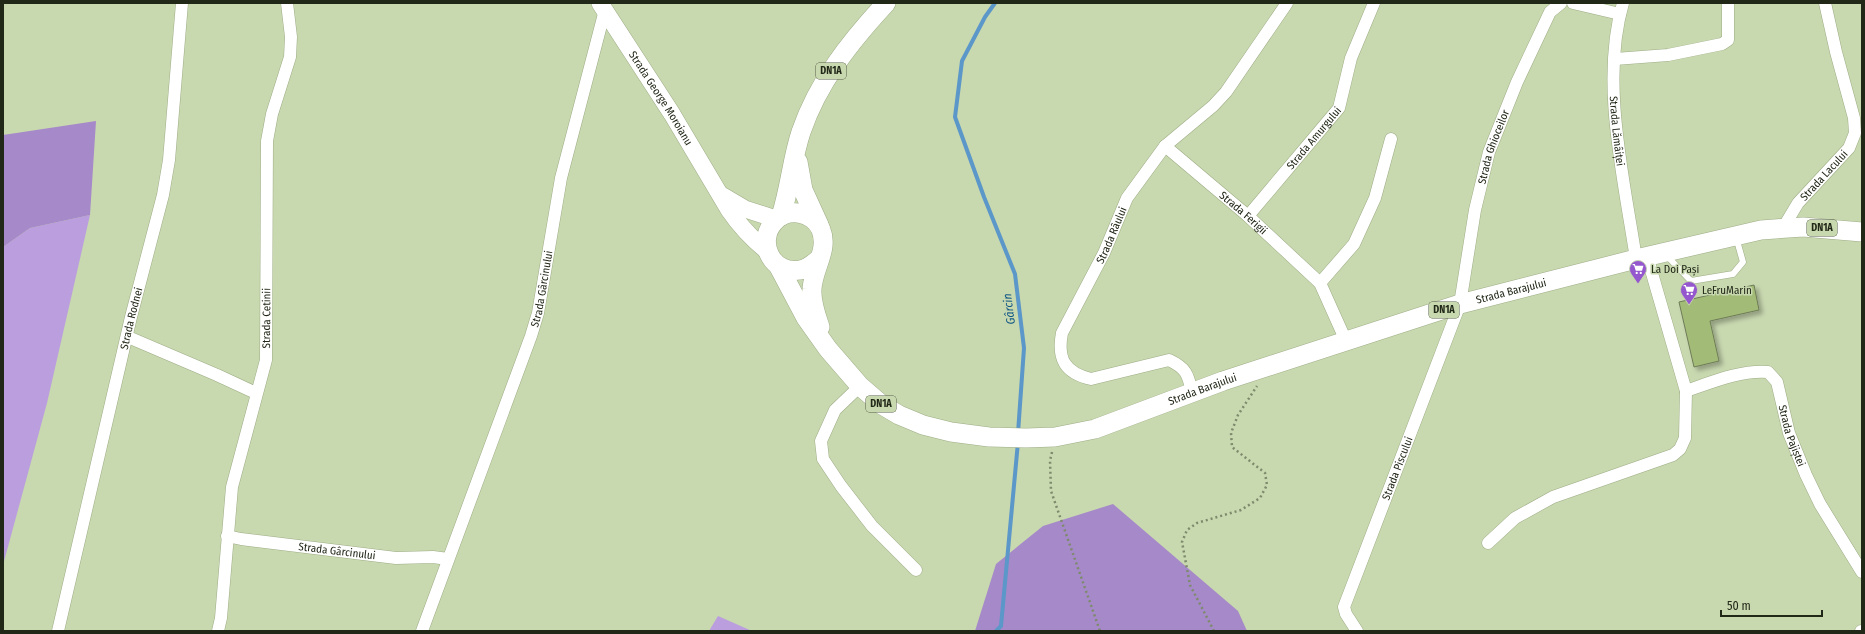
<svg xmlns="http://www.w3.org/2000/svg" width="1865" height="634" viewBox="0 0 1865 634" font-family="'Fira Sans Condensed',sans-serif">
	<style>
		.green { fill: #bb9ede }
		.forest { fill: #a689c9 }
		.lines { fill: none; stroke-linecap: round; stroke-linejoin: round }
		.stream { stroke: #5b97c8; stroke-width: 4 }
		.building { fill: #a2bb76; stroke: #6e7c57; filter: url(#shadow) }
		.service-casing { stroke: #9ead86; stroke-width: 7 }
		.minor-casing { stroke: #9ead86; stroke-width: 13 }
		.secondary-casing { stroke: #9ead86; stroke-width: 18 }
		.primary-casing { stroke: #9ead86; stroke-width: 20 }
		.path { stroke: #7e8a6c; stroke-width: 2.5; stroke-dasharray: 2 3; stroke-linecap: butt }
		.service { stroke: #fff; stroke-width: 6 }
		.minor { stroke: #fff; stroke-width: 12 }
		.secondary { stroke: #fff; stroke-width: 17 }
		.primary { stroke: #fff; stroke-width: 19 }
		.labels { text-anchor: middle; dominant-baseline: central; stroke-width: 3; stroke-linejoin: round; paint-order: stroke }
		.shield { fill: #c8d8af; stroke: #545d45; stroke-width: 1 }
		.shield-label { font-size: 10px; font-weight: bold; fill: #222818 }
		.street-label { font-size: 11px; fill: #222818; stroke: #c8d8af }
		.poi-label { font-size: 11px; fill: #222818; stroke: #c8d8af; text-anchor: start }
		.water-label { font-size: 12px; font-style: italic; fill: #0f5585; stroke: #c8d8af }
	</style>
	<defs>
		<filter id="shadow"><feDropShadow dx="3.5" dy="3.5" stdDeviation="2" flood-color="#0004"/></filter>
	</defs>
	<rect width="100%" height="100%" fill="#c8d8af"/>
	<g class="green">
		<path d="M90,215L47,403L3,565V247L30,228Z"/>
		<path d="M718,616L752,631H709Z"/>
	</g>
	<g class="forest">
		<path d="M96,121L90,215L30,228L3,247V135Z"/>
		<path d="M1113,504L1238,611L1247,631H975L996,564L1043,526Z"/>
	</g>
	<g class="lines">
		<g class="stream">
			<path d="M995,3L985,17L962,61L955,117L984,197L1015,274L1024,348L1018,433"/>
			<path d="M996,631L1001,626L1018,442"/>
		</g>
	</g>
	<path class="building" d="M1754,285L1759,310L1710,321L1719,361L1694,367L1679,302Z"/>
	<g class="lines">
		<defs>
			<path id="service" d="M1666,255L1691,281L1733,274L1743,262L1736,237"/>
			<g id="minor">
				<path d="M1573,3L1620,14"/>
				<path id="s1" d="M1623,3C1600,81 1624,179 1636,259"/>
				<path d="M1615,59L1668,55L1722,44L1728,40V3"/>
				<path id="s2" d="M1165,146L1248,216L1320,283L1346,341"/>
				<path id="s3" d="M1248,216L1339,108L1351,58L1374,3"/>
				<path id="s4" d="M1783,228L1798,203L1849,148L1855,133L1854,118L1836,52L1825,3"/>
				<path d="M1320,283L1354,244L1375,198L1391,139"/>
				<path d="M128,337L217,375L256,393"/>
				<path d="M860,386L835,410L821,441L823,459L841,486L872,526L916,570"/>
				<path id="s5" d="M1686,391C1712,382 1740,370 1768,372L1777,382L1789,433L1806,475L1820,504L1862,572"/>
				<path id="s6" d="M1192,392C1188,374 1186,368 1169,360L1091,379C1065,373 1057,359 1062,333L1104,253L1127,198L1165,146L1213,106L1226,92L1287,3"/>
				<path id="s7" d="M227,536L241,539L396,558L433,557L448,559"/>
				<path d="M1488,543L1515,518L1553,497L1673,455L1680,449L1685,438L1686,391L1647,256"/>
				<path id="s8" d="M58,631L131,317L163,195L169,160L182,3"/>
				<path id="s9" d="M218,631L221,618L232,487L266,360L267,141L272,114L290,57L291,37L287,3"/>
				<path id="s10" d="M422,631L531,336L538,313L561,178L605,10"/>
				<path id="s11" d="M1357,631L1346,614L1344,607L1460,304L1475,210L1489,152L1517,82L1550,12L1561,3"/>
				<path d="M1861,631H1862"/>
			</g>
			<g id="secondary">
				<path id="s12" d="M600,3L672,114L729,210C740,226 751,238 766,250"/>
				<path d="M723,196L745,209L776,219"/>
			</g>
			<g id="primary">
				<path d="M798,162L803,190L819,225"/>
				<path d="M781,216C790,188 792,159 801,132C818,82 850,42 886,3"/>
				<path d="M820,258C814,263 808,269 800,270C772,275 756,242 774,222C780,215 789,212 798,213C808,214 818,221 821,230C829,250 813,268 812,289C811,302 816,315 820,327"/>
				<path id="s13" d="M779,267L806,318L828,349L860,386L882,405L899,415L923,425L951,432L989,437L1026,438L1055,437L1095,429L1223,381L1460,304L1636,259L1761,230L1803,227L1862,232"/>
			</g>
		</defs>
		<use href="#service" class="service-casing"/>
		<use href="#minor" class="minor-casing"/>
		<use href="#secondary" class="secondary-casing"/>
		<use href="#primary" class="primary-casing"/>
		<g class="path">
			<path d="M1052,452L1050,461L1051,491L1100,631"/>
			<path d="M1214,631L1190,585L1182,542L1187,530L1197,523L1241,510L1260,498L1267,485L1265,473L1232,447L1231,433L1238,415L1257,386"/>
		</g>
		<use href="#service" class="service"/>
		<use href="#minor" class="minor"/>
		<use href="#secondary" class="secondary"/>
		<use href="#primary" class="primary"/>
	</g>
	<defs>
		<symbol id="supermarket-pin" viewBox="-11 -11 22 30"><path d="M0 17L-7.5 6A9.5 9.5 0 1 1 7.5 6Z" fill="#9457ce" stroke="#c8d8af"/><path d="M-6-5.5h2.5l.6 2H6L4.5 2H-2.5L-4.4-4H-6ZM-1.5 3.2a1.3 1.3 0 1 0 .1 0ZM3 3.2a1.3 1.3 0 1 0 .1 0Z" fill="#fff"/></symbol>
	</defs>
	<g fill-rule="evenodd">
		<use href="#supermarket-pin" x="1628" y="259" width="20" height="27"/>
		<use href="#supermarket-pin" x="1679" y="280" width="20" height="27"/>
	</g>
	<g class="labels">
		<g class="shield">
			<rect x="816" y="63" width="30" height="16" rx="3"/>
			<rect x="1807" y="220" width="30" height="16" rx="3"/>
			<rect x="1429" y="302" width="30" height="16" rx="3"/>
			<rect x="866" y="396" width="30" height="16" rx="3"/>
		</g>
		<g class="shield-label">
			<text x="831" y="71">DN1A</text>
			<text x="1822" y="228">DN1A</text>
			<text x="1444" y="310">DN1A</text>
			<text x="881" y="404">DN1A</text>
		</g>
		<g class="street-label">
			<text stroke="none"><textPath href="#s12" startOffset="113">Strada George Moroianu</textPath></text>
			<text stroke="none"><textPath href="#s1" startOffset="129">Strada Lămâiței</textPath></text>
			<text stroke="none"><textPath href="#s3" startOffset="102">Strada Amurgului</textPath></text>
			<text stroke="none"><textPath href="#s11" startOffset="513">Strada Ghioceilor</textPath></text>
			<text stroke="none"><textPath href="#s4" startOffset="67">Strada Lacului</textPath></text>
			<text stroke="none"><textPath href="#s2" startOffset="103">Strada Ferigii</textPath></text>
			<text stroke="none"><textPath href="#s6" startOffset="294">Strada Râului</textPath></text>
			<text stroke="none"><textPath href="#s10" startOffset="363">Strada Gârcinului</textPath></text>
			<text stroke="none"><textPath href="#s13" startOffset="832">Strada Barajului</textPath></text>
			<text stroke="none"><textPath href="#s9" startOffset="318">Strada Cetinii</textPath></text>
			<text stroke="none"><textPath href="#s8" startOffset="321">Strada Rodnei</textPath></text>
			<text stroke="none"><textPath href="#s13" startOffset="508">Strada Barajului</textPath></text>
			<text stroke="none"><textPath href="#s5" startOffset="154">Strada Pajiștei</textPath></text>
			<text stroke="none"><textPath href="#s11" startOffset="176">Strada Piscului</textPath></text>
			<text stroke="none"><textPath href="#s7" startOffset="111">Strada Gârcinului</textPath></text>
		</g>
		<g class="poi-label">
			<text x="1651" y="269">La Doi Pași</text>
			<text x="1702" y="290">LeFruMarin</text>
		</g>
		<g class="water-label">
			<text transform="translate(1009 309) rotate(-97)">Gârcin</text>
		</g>
	</g>
	<rect width="1865" height="634" fill="none" stroke="#222818" stroke-width="8"/>
	<path d="M1721 610v6h101v-6" fill="none" stroke="#222818" stroke-width="2"/>
	<text x="1727" y="610" font-size="12" fill="#222818" stroke="#c8d8af" stroke-width="3" paint-order="stroke">50 m</text>
</svg>
